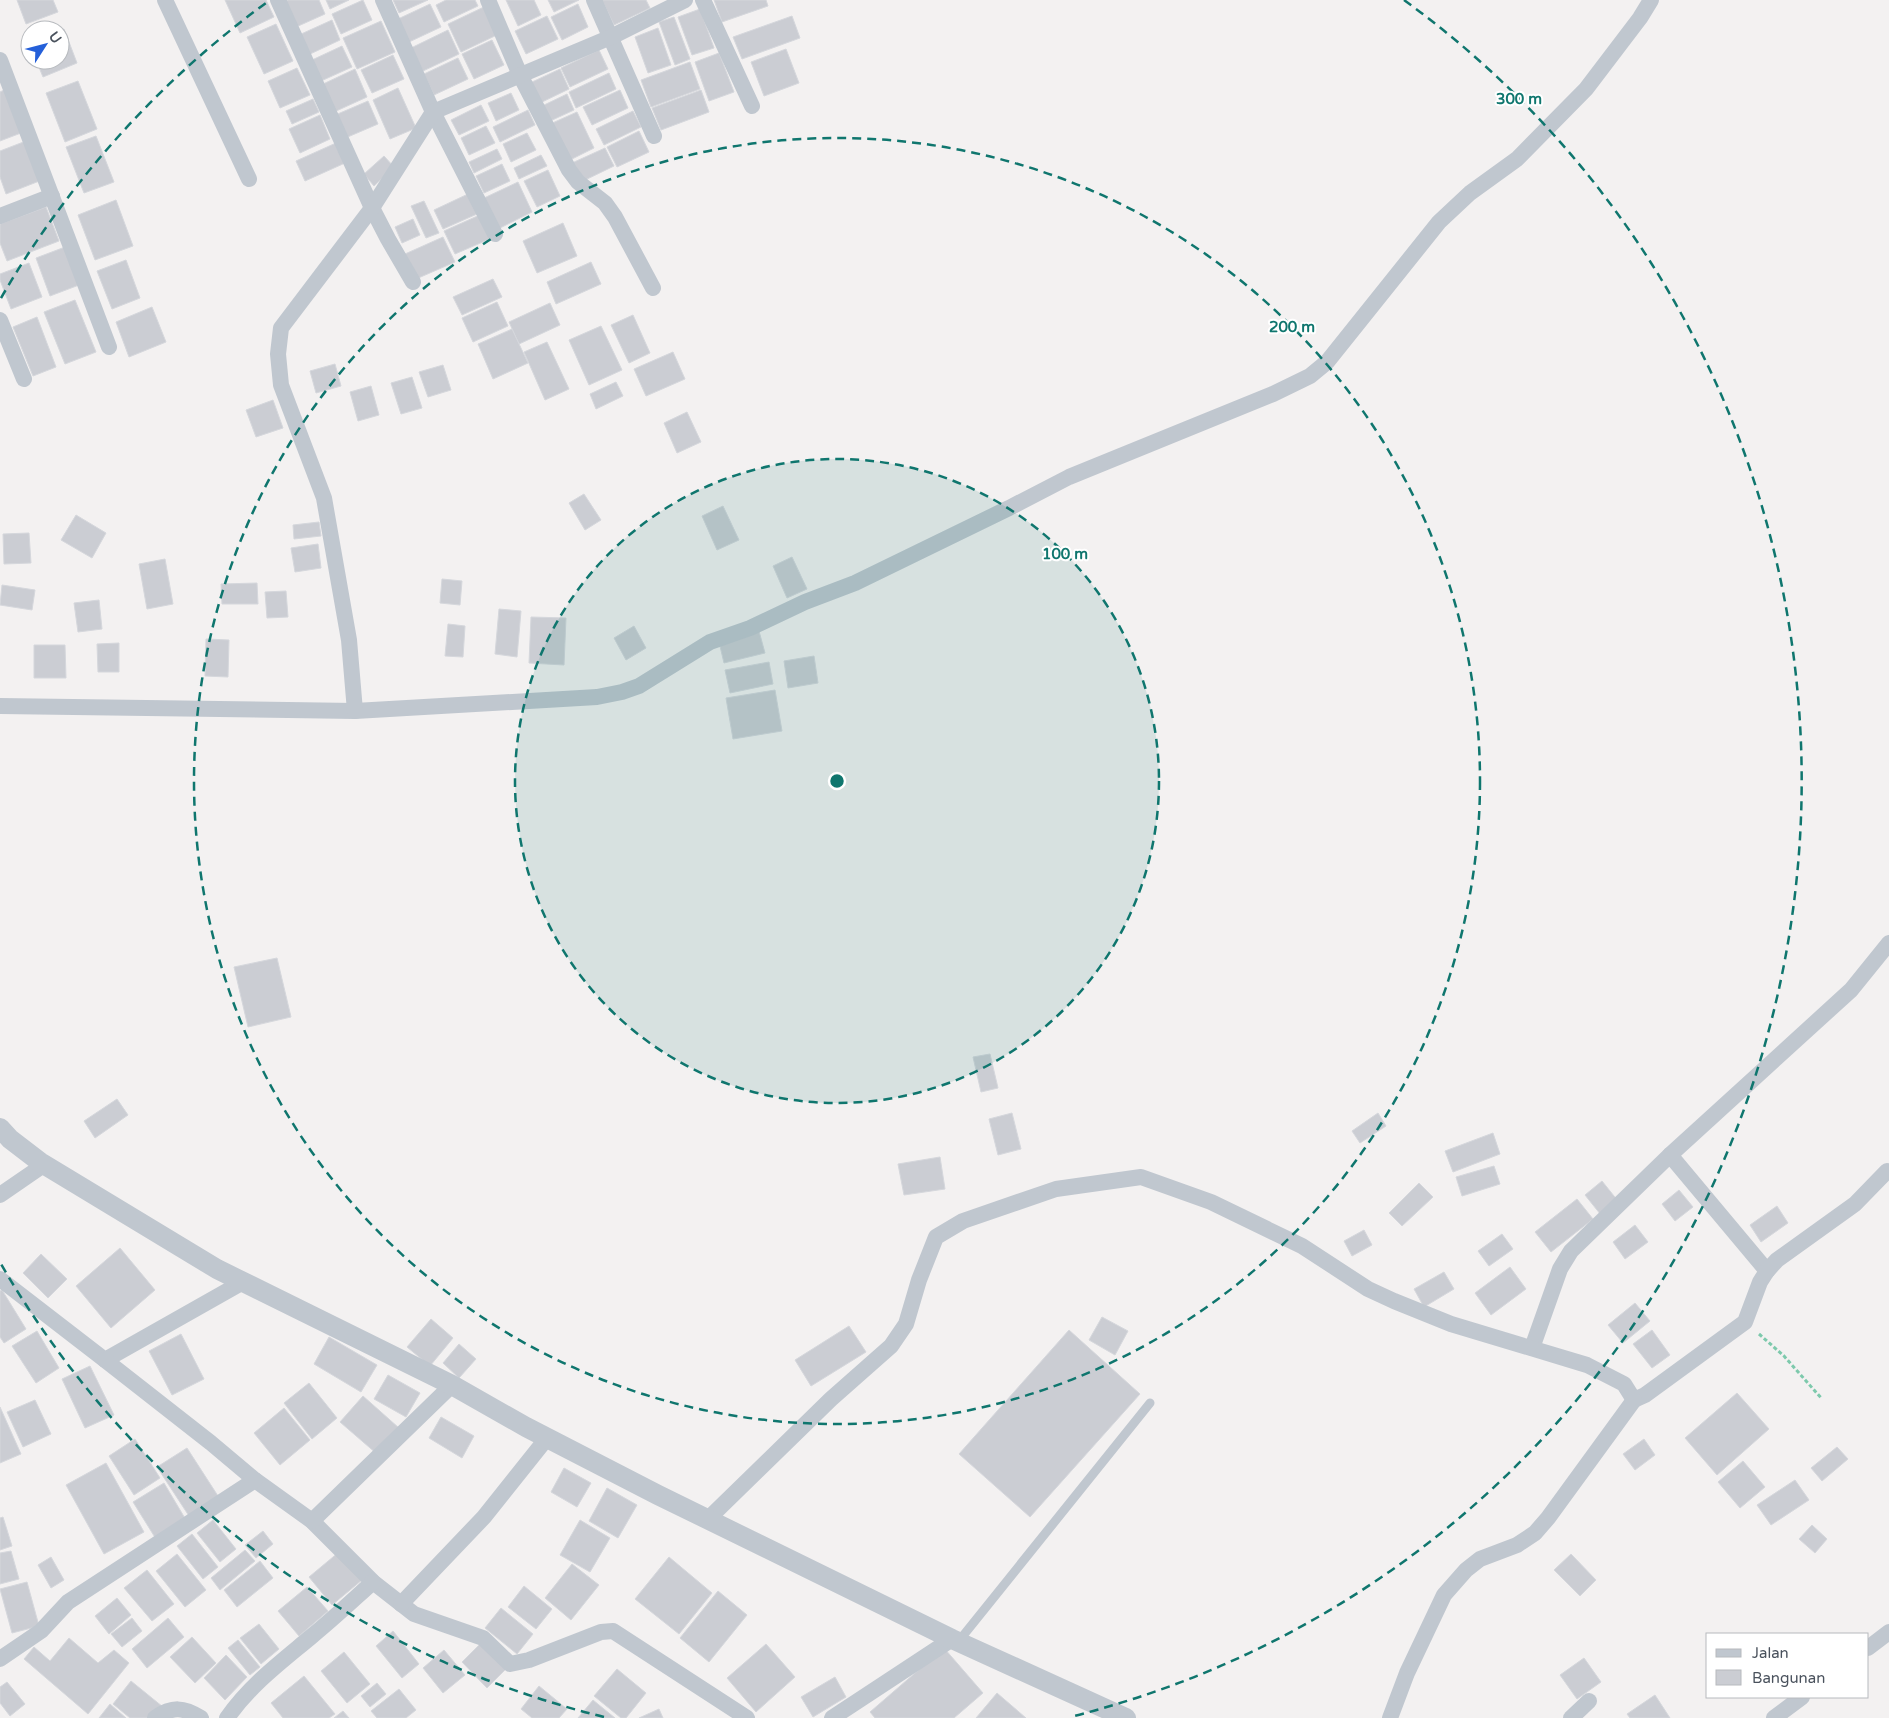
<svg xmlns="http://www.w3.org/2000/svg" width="1889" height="1718" viewBox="0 0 1889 1718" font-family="'Varela Round',sans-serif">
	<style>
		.building { fill: #cbcdd3; stroke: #d5d7dc }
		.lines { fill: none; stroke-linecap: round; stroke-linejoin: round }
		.path { stroke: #7dc9ac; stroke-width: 3; stroke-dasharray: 4 2.5; stroke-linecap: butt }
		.service { stroke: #c0c7cf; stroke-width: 9 }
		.minor { stroke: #c0c7cf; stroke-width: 16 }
		.tertiary { stroke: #c0c7cf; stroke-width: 20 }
		.ring { fill: none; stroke: #0f766e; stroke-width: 2.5; stroke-dasharray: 9 6 }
		.centre { fill: #0f766e; stroke: #fff; stroke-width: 2.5 }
		.ring-label { font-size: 15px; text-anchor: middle; font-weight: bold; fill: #0f766e; stroke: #fff; stroke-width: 4; stroke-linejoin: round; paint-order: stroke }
	</style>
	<rect width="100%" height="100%" fill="#f3f1f1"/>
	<g class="building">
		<path d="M17,0H53L58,12L26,24Z"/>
		<path d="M225,0H266L274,17L240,33Z"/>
		<path d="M288,0H319L325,14L296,27L284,2Z"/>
		<path d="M326,0H349L330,9Z"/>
		<path d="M363,0L372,20L341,34L332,14Z"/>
		<path d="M393,0H428L399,13Z"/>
		<path d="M446,0H475L478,6L444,22L436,5Z"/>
		<path d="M506,0H534L541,15L518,26Z"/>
		<path d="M548,0H579L554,12Z"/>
		<path d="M602,0H646L650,8L614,25Z"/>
		<path d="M714,0H766L768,6L722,22Z"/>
		<path d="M430,4L441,27L409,42L398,19Z"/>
		<path d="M578,4L588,27L562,40L551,17Z"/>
		<path d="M486,6L499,34L461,52L448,24Z"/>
		<path d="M700,9L714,48L692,55L678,17Z"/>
		<path d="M547,16L558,39L526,54L515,31Z"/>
		<path d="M792,16L800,38L742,59L733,37Z"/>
		<path d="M674,17L690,59L675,65L659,22Z"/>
		<path d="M332,20L340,40L308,55L299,35Z"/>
		<path d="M381,21L395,52L357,69L343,38Z"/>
		<path d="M276,24L293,61L264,74L247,37Z"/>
		<path d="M658,28L671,65L648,73L635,37Z"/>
		<path d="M64,29L77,63L43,77L36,60H60V30Z"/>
		<path d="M448,30L459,54L423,71L411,48Z"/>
		<path d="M492,40L504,65L474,79L462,54Z"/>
		<path d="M342,46L352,67L321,81L312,60Z"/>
		<path d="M786,49L799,83L764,96L751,62Z"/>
		<path d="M599,50L608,69L570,87L561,68Z"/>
		<path d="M719,53L734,92L709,101L695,62Z"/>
		<path d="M393,55L404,79L372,93L361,70Z"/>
		<path d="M458,58L468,79L434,95L424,74Z"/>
		<path d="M690,62L700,89L651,107L641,80Z"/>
		<path d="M297,68L310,95L280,108L268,81Z"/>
		<path d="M355,69L367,97L334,112L321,85Z"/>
		<path d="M560,69L569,89L540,103L530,83Z"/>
		<path d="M609,73L616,89L576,108L569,92Z"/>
		<path d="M78,81L97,129L65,142L46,93Z"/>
		<path d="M398,88L416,128L390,139L373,100Z"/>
		<path d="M4,90L21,133L0,141V92Z"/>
		<path d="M620,90L628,108L592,125L583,107Z"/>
		<path d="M701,90L709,112L661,130L652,108Z"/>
		<path d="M511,93L519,110L496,121L488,103Z"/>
		<path d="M567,94L574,110L548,122L540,107Z"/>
		<path d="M313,99L319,112L292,124L286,111Z"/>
		<path d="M368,101L378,124L343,139L333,116Z"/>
		<path d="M481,105L489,121L459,135L451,120Z"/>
		<path d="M528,110L535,125L500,142L493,127Z"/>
		<path d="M633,111L641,127L604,145L596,129Z"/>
		<path d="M577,112L594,148L566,162L548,125Z"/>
		<path d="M320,115L330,139L300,153L289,129Z"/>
		<path d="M486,126L495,143L469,155L461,138Z"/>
		<path d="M639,131L649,152L617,167L607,147Z"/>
		<path d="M527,133L536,150L511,162L503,144Z"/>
		<path d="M96,136L114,182L84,193L66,147Z"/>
		<path d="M26,141L42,180L6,194L0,177V151Z"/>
		<path d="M336,143L345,163L305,181L296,161Z"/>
		<path d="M605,148L614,166L581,182L572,163Z"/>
		<path d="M497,149L502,159L474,173L469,162Z"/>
		<path d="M541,155L547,166L519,179L514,168Z"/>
		<path d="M384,156L394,167L374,186L364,174Z"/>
		<path d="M502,164L510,181L484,193L476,176Z"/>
		<path d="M548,170L560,196L537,207L524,181Z"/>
		<path d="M518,182L532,212L496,230L482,199Z"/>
		<path d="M468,194L477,214L443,229L434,210Z"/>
		<path d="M116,200L133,246L95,260L78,215Z"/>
		<path d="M424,201L439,233L426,238L411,206Z"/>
		<path d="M46,207L59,241L7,261L0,243V224Z"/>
		<path d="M482,214L492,238L455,254L444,231Z"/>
		<path d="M413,219L420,235L402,243L395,227Z"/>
		<path d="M563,223L577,256L537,273L523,241Z"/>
		<path d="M443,237L455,262L416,279L405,254Z"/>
		<path d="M65,247L79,285L50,296L36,258Z"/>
		<path d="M126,260L140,298L112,309L97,271Z"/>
		<path d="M591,262L601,284L556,304L547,282Z"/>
		<path d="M29,263L42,297L11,309L0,280V274Z"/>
		<path d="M493,279L502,297L462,315L453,297Z"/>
		<path d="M75,300L96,352L65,364L44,312Z"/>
		<path d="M497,302L508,326L473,342L462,318Z"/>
		<path d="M550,303L560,325L519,344L509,322Z"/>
		<path d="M152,307L166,342L129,357L116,322Z"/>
		<path d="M633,315L650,353L629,363L611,325Z"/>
		<path d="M37,317L56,367L33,376L13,327Z"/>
		<path d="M601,326L622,370L589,385L569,340Z"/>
		<path d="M512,329L528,363L493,379L478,344Z"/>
		<path d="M547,342L569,389L545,400L524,352Z"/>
		<path d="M673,352L685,379L646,396L634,369Z"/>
		<path d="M335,364L341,386L316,393L310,371Z"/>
		<path d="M443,365L451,390L428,397L419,372Z"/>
		<path d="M412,377L422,408L401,414L391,383Z"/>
		<path d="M616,382L623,396L596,409L590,394Z"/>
		<path d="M371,386L379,415L358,421L350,392Z"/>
		<path d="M273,400L283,428L256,437L246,410Z"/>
		<path d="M687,412L701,442L677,453L664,423Z"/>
		<path d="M584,494L601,520L585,530L569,503Z"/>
		<path d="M723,506L739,540L717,550L702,516Z"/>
		<path d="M76,515L106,533L92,558L61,540Z"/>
		<path d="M319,522L321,536L294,539L293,525Z"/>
		<path d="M29,533L31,563L4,564L3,534Z"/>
		<path d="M318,544L321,568L295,572L291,548Z"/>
		<path d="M792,557L807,589L787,598L773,566Z"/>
		<path d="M165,559L173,604L147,609L139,564Z"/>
		<path d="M442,579L462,581L460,605L440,603Z"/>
		<path d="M257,583L258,604H222L221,584Z"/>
		<path d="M2,585L35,590L32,610L0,605Z"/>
		<path d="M286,591L288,617L267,618L265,592Z"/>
		<path d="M99,600L102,629L78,632L74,603Z"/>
		<path d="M499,609L521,611L517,657L495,654Z"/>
		<path d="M531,617L566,618L564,665L529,663Z"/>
		<path d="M448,624L465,626L463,657L445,656Z"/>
		<path d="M634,626L646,648L626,660L614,638Z"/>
		<path d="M759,631L765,653L724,663L719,642Z"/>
		<path d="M206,639L229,640L228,677L205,676Z"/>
		<path d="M119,643V672H98L97,644Z"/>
		<path d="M34,645H65L66,678H34Z"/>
		<path d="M814,656L818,683L788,688L784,661Z"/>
		<path d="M769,662L773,684L730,693L725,670Z"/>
		<path d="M775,690L782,731L733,739L726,698Z"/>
		<path d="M277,958L291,1017L248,1027L234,967Z"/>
		<path d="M990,1054L998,1088L981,1092L973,1057Z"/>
		<path d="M117,1099L128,1115L95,1138L84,1121Z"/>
		<path d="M1012,1113L1021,1149L998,1155L989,1119Z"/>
		<path d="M1378,1113L1386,1126L1360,1143L1352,1131Z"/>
		<path d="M1493,1133L1500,1154L1453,1172L1445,1151Z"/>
		<path d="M940,1157L945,1189L904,1195L898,1164Z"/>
		<path d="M1494,1166L1500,1184L1462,1196L1456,1177Z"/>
		<path d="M1602,1181L1618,1201L1601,1215L1585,1195Z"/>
		<path d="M1419,1183L1433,1197L1402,1226L1389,1213Z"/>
		<path d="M1679,1190L1693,1207L1675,1221L1662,1204Z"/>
		<path d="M1577,1199L1593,1219L1551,1252L1535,1232Z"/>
		<path d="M1777,1206L1788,1223L1761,1242L1750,1225Z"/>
		<path d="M1635,1225L1648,1242L1625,1259L1613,1242Z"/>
		<path d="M1364,1230L1372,1245L1352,1256L1344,1241Z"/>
		<path d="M1502,1234L1513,1249L1489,1266L1478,1251Z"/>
		<path d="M120,1248L155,1290L111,1328L76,1286Z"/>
		<path d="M41,1254L67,1279L48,1298L23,1273Z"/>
		<path d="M1510,1267L1526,1289L1491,1315L1475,1293Z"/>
		<path d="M1444,1272L1454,1289L1424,1307L1414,1289Z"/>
		<path d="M2,1290L26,1329L4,1343L0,1337V1291Z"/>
		<path d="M1635,1303L1650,1321L1623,1343L1608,1325Z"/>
		<path d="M1102,1317L1128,1331L1115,1355L1089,1340Z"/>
		<path d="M431,1319L453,1338L430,1366L407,1347Z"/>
		<path d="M849,1326L866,1352L811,1386L795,1360Z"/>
		<path d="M1069,1330L1140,1394L1030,1517L959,1454Z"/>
		<path d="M1652,1330L1670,1355L1652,1368L1633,1344Z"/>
		<path d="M37,1331L59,1368L36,1383L12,1346Z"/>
		<path d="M181,1334L204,1379L172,1395L149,1351Z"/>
		<path d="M329,1337L377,1365L361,1392L314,1364Z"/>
		<path d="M459,1344L476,1359L459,1378L443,1363Z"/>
		<path d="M90,1366L114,1415L85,1428L62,1379Z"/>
		<path d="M388,1375L420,1393L406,1417L374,1399Z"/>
		<path d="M309,1383L337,1418L312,1439L284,1403Z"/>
		<path d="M1737,1393L1769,1429L1717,1475L1685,1438Z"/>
		<path d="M363,1396L399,1428L377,1454L340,1422Z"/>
		<path d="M35,1400L51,1434L23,1447L7,1412Z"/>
		<path d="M0,1407L21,1454L0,1463Z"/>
		<path d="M284,1408L310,1440L280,1465L254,1433Z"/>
		<path d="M441,1417L474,1436L462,1458L429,1438Z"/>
		<path d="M135,1439L160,1478L134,1495L109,1456Z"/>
		<path d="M1644,1439L1655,1455L1635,1470L1623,1454Z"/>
		<path d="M1837,1447L1848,1459L1822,1481L1811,1468Z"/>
		<path d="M187,1448L218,1496L189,1516L157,1467Z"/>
		<path d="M1743,1461L1765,1487L1740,1508L1718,1482Z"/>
		<path d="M106,1463L144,1532L104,1554L66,1485Z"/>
		<path d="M564,1468L591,1483L577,1507L551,1492Z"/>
		<path d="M1795,1480L1809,1500L1771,1525L1757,1505Z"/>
		<path d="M164,1483L186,1520L156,1539L133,1502Z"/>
		<path d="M607,1488L637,1505L618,1538L589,1521Z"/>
		<path d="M3,1517L12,1546L0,1550V1518Z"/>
		<path d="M213,1520L236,1549L220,1562L197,1533Z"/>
		<path d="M580,1520L610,1538L590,1572L560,1555Z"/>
		<path d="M1812,1525L1827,1539L1815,1553L1799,1539Z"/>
		<path d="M263,1531L273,1544L256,1558L245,1545Z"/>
		<path d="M192,1534L218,1567L203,1579L177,1546Z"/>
		<path d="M245,1550L255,1561L220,1590L211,1578Z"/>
		<path d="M11,1551L19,1579L0,1584V1553Z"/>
		<path d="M339,1552L362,1580L332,1605L309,1577Z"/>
		<path d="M177,1554L206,1590L185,1607L156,1571Z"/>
		<path d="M1571,1554L1596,1580L1580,1596L1554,1570Z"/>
		<path d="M51,1557L64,1580L51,1588L38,1565Z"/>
		<path d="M669,1557L712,1593L679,1634L635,1599Z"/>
		<path d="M260,1561L273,1578L237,1607L224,1590Z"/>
		<path d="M572,1564L599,1585L571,1620L545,1598Z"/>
		<path d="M147,1570L174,1604L152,1621L124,1588Z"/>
		<path d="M27,1582L39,1626L12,1633L0,1589Z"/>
		<path d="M524,1586L552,1609L536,1629L508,1607Z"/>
		<path d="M307,1587L328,1611L299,1636L278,1611Z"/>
		<path d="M718,1591L747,1615L709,1662L680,1638Z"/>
		<path d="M117,1598L131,1615L109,1634L95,1616Z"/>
		<path d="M501,1608L533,1634L517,1654L485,1628Z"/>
		<path d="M132,1618L142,1631L122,1647L111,1634Z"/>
		<path d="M168,1618L184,1637L147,1668L132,1649Z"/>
		<path d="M259,1624L279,1649L261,1664L240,1638Z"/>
		<path d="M393,1631L419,1664L402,1678L376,1646Z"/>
		<path d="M192,1637L216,1663L195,1683L170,1657Z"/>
		<path d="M69,1638L98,1663L114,1650L129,1663L88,1714L24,1659L34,1647L50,1661Z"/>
		<path d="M238,1640L260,1667L250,1675L228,1648Z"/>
		<path d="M482,1642L507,1668L487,1688L462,1662Z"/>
		<path d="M766,1644L795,1677L756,1712L727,1678Z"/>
		<path d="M944,1648L983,1693L954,1718H875L870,1712Z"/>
		<path d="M444,1650L465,1675L443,1693L423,1668Z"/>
		<path d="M344,1652L370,1684L347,1703L321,1671Z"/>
		<path d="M226,1655L247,1677L225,1700L204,1678Z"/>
		<path d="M1584,1658L1601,1682L1577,1699L1560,1675Z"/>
		<path d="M617,1669L646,1693L626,1718H621L594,1696Z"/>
		<path d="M304,1676L335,1714L329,1718H283L271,1703Z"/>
		<path d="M835,1677L846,1697L813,1717L801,1697Z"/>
		<path d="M131,1681L163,1707L154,1718H130L113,1704Z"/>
		<path d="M7,1682L25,1704L10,1716L0,1703V1687Z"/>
		<path d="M377,1683L386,1694L370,1707L361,1696Z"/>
		<path d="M539,1686L567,1709L559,1718H532L521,1709Z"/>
		<path d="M399,1689L416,1710L406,1718H377L371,1711Z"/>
		<path d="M997,1693L1026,1718H976Z"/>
		<path d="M1655,1695L1670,1718H1630L1627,1714Z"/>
		<path d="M593,1700L615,1718H578Z"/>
		<path d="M110,1704L126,1718H99Z"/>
		<path d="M659,1709L663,1718H639Z"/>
		<path d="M343,1711L349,1718H334Z"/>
	</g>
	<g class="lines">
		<path class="path" d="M1759,1334L1784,1356L1822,1399"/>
		<path class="service" d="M958,1642L1150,1403"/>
		<g class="minor">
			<path d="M165,0L249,179"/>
			<path d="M278,0L372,208L388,239L413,282"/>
			<path d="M383,0L433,112L495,234"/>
			<path d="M488,0L520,75L569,170L578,182L605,203L615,217L653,288"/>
			<path d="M594,0L654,136"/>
			<path d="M703,0L752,106"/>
			<path d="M0,60L109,347"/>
			<path d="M0,216L52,196"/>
			<path d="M0,320L24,379"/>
			<path d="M0,706L355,711L597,697L622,692L639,686L710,642L750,628L805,602L855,583L1009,508L1069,477L1273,394L1310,376L1327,362L1439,222L1470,193L1517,159L1586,89L1640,18L1651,0"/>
			<path d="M355,711L349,640L324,498L281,385L278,354L281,328L372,208L433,112L611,37L685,0"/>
			<path d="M1670,1155L1767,1271"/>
			<path d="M0,1195L45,1164"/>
			<path d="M0,1279L105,1360L243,1282"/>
			<path d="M1532,1348L1560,1269L1571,1251L1670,1155L1851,990L1889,943"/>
			<path d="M105,1360L211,1443L255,1480L312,1521L373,1582L414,1614L483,1638L510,1664L529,1660L601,1632L613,1631L747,1718"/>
			<path d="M708,1519L831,1399L891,1346L906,1324L919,1280L936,1237L963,1221L1056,1189L1141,1177L1211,1202L1302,1246L1368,1289L1394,1301L1451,1324L1587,1365L1624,1384L1634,1400L1645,1395L1745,1322L1760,1282L1767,1271L1777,1260L1855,1204L1887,1171"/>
			<path d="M312,1521L452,1385"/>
			<path d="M401,1604L484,1517L547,1438"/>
			<path d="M1868,1648L1889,1632"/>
			<path d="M0,1659L41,1631L68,1602L255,1480"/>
			<path d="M155,1718C172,1706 184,1707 201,1718"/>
			<path d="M227,1718C251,1684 281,1662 312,1636C333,1619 353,1600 373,1582"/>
			<path d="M832,1718L952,1639"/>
			<path d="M1390,1718L1407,1673L1444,1595L1466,1570L1480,1559L1517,1545L1535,1533L1548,1518L1634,1400"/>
			<path d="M1571,1718L1589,1701"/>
			<path d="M1774,1718L1802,1697"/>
		</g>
		<path class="tertiary" d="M0,1128L10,1139L40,1162L217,1269L452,1385L526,1427L658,1495L952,1639L1126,1718"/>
	</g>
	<circle cx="837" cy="781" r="322" fill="#0f766e" fill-opacity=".12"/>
	<g class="ring">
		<circle cx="837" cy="781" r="322"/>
		<circle cx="837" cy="781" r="643"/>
		<path d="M604 1717A965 965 0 0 1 1 1264M1 298A965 965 0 0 1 270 0M1404 0A965 965 0 0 1 1070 1717"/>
	</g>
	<circle cx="837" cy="781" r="8" class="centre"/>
	<g class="ring-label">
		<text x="1519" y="104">300 m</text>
		<text x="1292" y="332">200 m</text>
		<text x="1065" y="559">100 m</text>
	</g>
	<rect x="1706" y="1633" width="162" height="65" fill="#ffffff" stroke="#b7babe"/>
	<rect x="1716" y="1649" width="25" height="8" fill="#c0c7cf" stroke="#b7babe"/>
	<text x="1752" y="1658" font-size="15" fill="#4a525d">Jalan</text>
	<rect x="1716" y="1670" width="25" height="15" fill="#cbcdd3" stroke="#b7babe"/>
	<text x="1752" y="1683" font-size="15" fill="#4a525d">Bangunan</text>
	<g transform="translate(45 45) rotate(54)"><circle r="24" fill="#ffffff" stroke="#b7babe"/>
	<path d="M0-4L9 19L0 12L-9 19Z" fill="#2560d9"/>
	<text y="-8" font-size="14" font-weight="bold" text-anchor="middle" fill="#4a525d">U</text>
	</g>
</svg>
